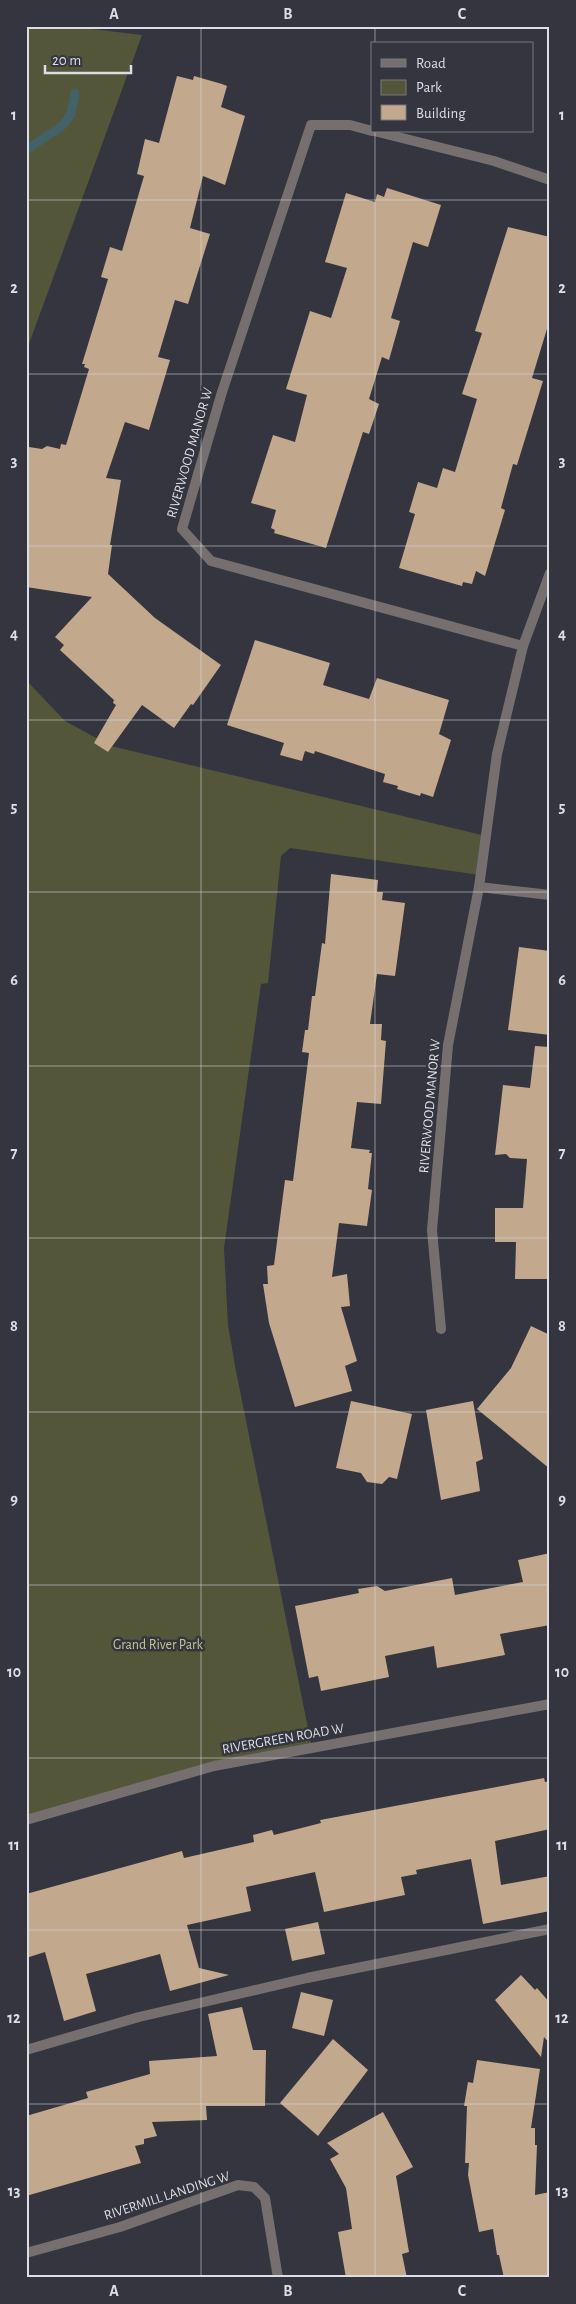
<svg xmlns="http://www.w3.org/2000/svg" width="576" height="2304" viewBox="0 0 576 2304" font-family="'Alegreya Sans',sans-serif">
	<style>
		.green { fill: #54563a }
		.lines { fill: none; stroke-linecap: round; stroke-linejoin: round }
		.stream { stroke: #426168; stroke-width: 9 }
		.building { fill: #c2a88d }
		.lane { stroke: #756f70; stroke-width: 10 }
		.street { stroke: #756f70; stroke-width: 10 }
		.grid { fill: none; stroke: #dddee4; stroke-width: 1; stroke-opacity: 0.55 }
		.labels { text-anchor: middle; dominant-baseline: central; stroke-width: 5; stroke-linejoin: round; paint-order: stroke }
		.street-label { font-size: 14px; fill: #dddee4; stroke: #34353e }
		.park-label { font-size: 14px; fill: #c3c68b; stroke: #34353e }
		.neatline { fill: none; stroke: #dddee4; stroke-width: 2 }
		.grid-label { font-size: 16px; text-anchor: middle; font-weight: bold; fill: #dddee4 }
	</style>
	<rect width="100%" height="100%" fill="#34353e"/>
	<g class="green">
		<path d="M26,26H67L142,35L26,352Z"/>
		<path d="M26,680L65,721L111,746L486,836L480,875L290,848L281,856L268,983L261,984L224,1248L228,1325L236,1371L312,1748L214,1766L26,1820Z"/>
	</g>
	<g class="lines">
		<path class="stream" d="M26,150L62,126L71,114L75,93"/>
	</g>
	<g class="building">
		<path d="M177,76L193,80L194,76L222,84L227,86L221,107L245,116L225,185L203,176L190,228L210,234L188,304L175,300L158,357L170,360L149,430L125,422L106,478L121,480L110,545H112L108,574L155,618L221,665L193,705L191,704L174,728L142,705L108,752L94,743L116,705L113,703L114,700L60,650L64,645L55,637L92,597L26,587V467L29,447L42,449L47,446L60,449L61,444L66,445L89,369L84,367L85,364H82L108,279L101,277L110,247L122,251L144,176L137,174L145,139L159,143Z"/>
		<path d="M387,188L441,205L428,247L413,242L391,318L400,321L389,360L382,357L369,399L379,404L369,434L363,432L326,548L274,533L275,530L271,528L276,510L251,503L273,435L295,442L307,395L286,389L310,311L331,318L347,268L325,262L346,193L375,202L377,194L384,197Z"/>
		<path d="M508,227L550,237V319L532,378L543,381L517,465L513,464L501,508L505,510L485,576L476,571L472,584L463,582L462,586L399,568L415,514L409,512L418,482L437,488L443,468L455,472L477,399L462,394L482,333L475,331Z"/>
		<path d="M255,640L330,663L323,685L369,699L377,678L449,700L439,734L451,740L433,797L421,793L420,796L397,789L398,786L383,782L385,774L315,751L314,754L305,751L302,761L280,755L284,743L227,725Z"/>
		<path d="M331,874L378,880L377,892H383L382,900L405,903L395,976L377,974L370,1024H382L381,1040L386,1041L381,1104L357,1102L351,1148L370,1150L369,1153H372L368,1189L372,1190L367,1226L339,1223L332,1277L347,1274L350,1306L341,1307L357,1361L345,1366L352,1391L295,1407L269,1323L263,1284H268L267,1266L274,1265L285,1180L293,1181L309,1053L302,1052L305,1030H308L312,996H315L322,943L325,944Z"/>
		<path d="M519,947L550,951V1035L508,1030Z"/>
		<path d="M535,1046L550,1047V1279H515L516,1242H495V1208H523L527,1159L510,1158L506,1154L495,1155L503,1085L530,1088Z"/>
		<path d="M531,1326L550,1335V1469L477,1409L511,1368Z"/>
		<path d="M351,1401L412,1414L397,1479L389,1477L382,1484L367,1482L361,1473L336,1468Z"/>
		<path d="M473,1401L483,1459L476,1462L480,1491L441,1500L426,1410Z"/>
		<path d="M550,1553V1625L500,1634L505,1655L437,1668L434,1646L385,1656L389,1677L321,1691L318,1676L309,1678L295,1606L359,1593L358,1589L377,1586L385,1591L452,1578L455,1595L523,1582L518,1560Z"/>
		<path d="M544,1778L545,1782L550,1781V1829L495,1841L501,1885L550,1876V1911L483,1924L471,1859L416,1870L417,1874L401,1877L405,1895L324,1912L315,1872L246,1887L251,1911L187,1925L199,1968L229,1975L170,1991L160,1954L86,1974L96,2011L64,2021L45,1952L26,1958V1894L182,1851L184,1858L254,1842L253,1835L272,1830L274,1835L321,1823L320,1820Z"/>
		<path d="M318,1922L325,1954L292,1961L285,1929Z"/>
		<path d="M521,1975L535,1990L537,1988L550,2003V2044L544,2037L541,2057L495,2000Z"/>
		<path d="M301,1992L333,2000L324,2036L292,2028Z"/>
		<path d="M242,2007L253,2050H266L265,2106H206L207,2120L152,2122L157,2136L144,2139V2144L135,2146L141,2163L26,2196V2116L88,2098L86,2092L150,2074L149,2061L217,2056L208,2014Z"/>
		<path d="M333,2039L368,2070L318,2136L280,2103Z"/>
		<path d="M477,2060L540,2069L531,2128H535V2145H537L535,2195L550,2192V2278H504L499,2255H497L493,2229L479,2232L468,2175L469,2163H465L467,2106H464L468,2082L473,2083Z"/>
		<path d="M383,2112L413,2167L396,2176L409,2252L402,2254L407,2278H346L338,2232L352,2229L346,2188L330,2159L339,2154L327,2143Z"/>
	</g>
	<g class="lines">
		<path class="lane" d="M26,2050L139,2017L307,1978L550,1929"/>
		<g class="street">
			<path d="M372,131L350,125H311L222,392L182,529L211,561L523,646"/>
			<path d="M374,131L494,161L550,180"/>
			<path d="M479,887L550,895"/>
			<path d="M441,1329L432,1230L448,1045L479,887L497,754L523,646L550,573"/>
			<path d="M26,1820L214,1766L550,1704"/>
			<path d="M26,2253L120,2227L238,2185L254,2187L265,2198L278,2278"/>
		</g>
	</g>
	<path class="grid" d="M201,26V2278M375,26V44M375,131V2278M26,200H550M26,374H550M26,546H550M26,720H550M26,892H550M26,1066H550M26,1238H550M26,1412H550M26,1585H550M26,1758H550M26,1930H550M26,2104H550"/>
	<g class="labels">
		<g class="street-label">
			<text transform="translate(190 453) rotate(-74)">RIVERWOOD MANOR W</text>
			<text transform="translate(430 1106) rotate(-85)">RIVERWOOD MANOR W</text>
			<text transform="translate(283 1739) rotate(-10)">RIVERGREEN ROAD W</text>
			<text transform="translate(167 2196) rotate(-18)">RIVERMILL LANDING W</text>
		</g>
		<g class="park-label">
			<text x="158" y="1645">Grand River Park</text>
		</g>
	</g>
	<rect width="576" height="2304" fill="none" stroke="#34353e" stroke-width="55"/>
	<rect x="371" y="42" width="162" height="90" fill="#34353e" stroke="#787980"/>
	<rect x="381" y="59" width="25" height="8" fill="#756f70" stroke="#787980"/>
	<text x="416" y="68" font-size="15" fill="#dddee4">Road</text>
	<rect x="381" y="80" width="25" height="15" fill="#54563a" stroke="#787980"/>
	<text x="416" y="92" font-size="15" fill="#dddee4">Park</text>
	<rect x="381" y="105" width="25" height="15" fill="#c2a88d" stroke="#787980"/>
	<text x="416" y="118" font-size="15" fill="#dddee4">Building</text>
	<path d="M45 65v8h86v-8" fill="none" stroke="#dddee4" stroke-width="2.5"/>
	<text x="52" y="65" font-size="15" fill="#dddee4" stroke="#34353e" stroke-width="4" paint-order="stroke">20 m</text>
	<rect x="28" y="28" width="520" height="2248" class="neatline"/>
	<g class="grid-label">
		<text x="114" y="19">A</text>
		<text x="288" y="19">B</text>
		<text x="462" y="19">C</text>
		<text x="14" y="120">1</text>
		<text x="562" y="120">1</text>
		<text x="14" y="293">2</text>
		<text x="562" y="293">2</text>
		<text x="14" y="466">3</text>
		<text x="562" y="466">3</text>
		<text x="14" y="639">4</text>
		<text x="562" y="639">4</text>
		<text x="14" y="812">5</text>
		<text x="562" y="812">5</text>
		<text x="14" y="985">6</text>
		<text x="562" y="985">6</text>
		<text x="14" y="1158">7</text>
		<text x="562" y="1158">7</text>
		<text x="14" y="1331">8</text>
		<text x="562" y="1331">8</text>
		<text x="14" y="1504">9</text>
		<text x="562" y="1504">9</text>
		<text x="14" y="1677">10</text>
		<text x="562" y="1677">10</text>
		<text x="14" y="1850">11</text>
		<text x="562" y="1850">11</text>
		<text x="14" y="2023">12</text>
		<text x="562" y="2023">12</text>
		<text x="14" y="2196">13</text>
		<text x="562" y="2196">13</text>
		<text x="114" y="2296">A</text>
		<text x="288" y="2296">B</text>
		<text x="462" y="2296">C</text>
	</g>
</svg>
